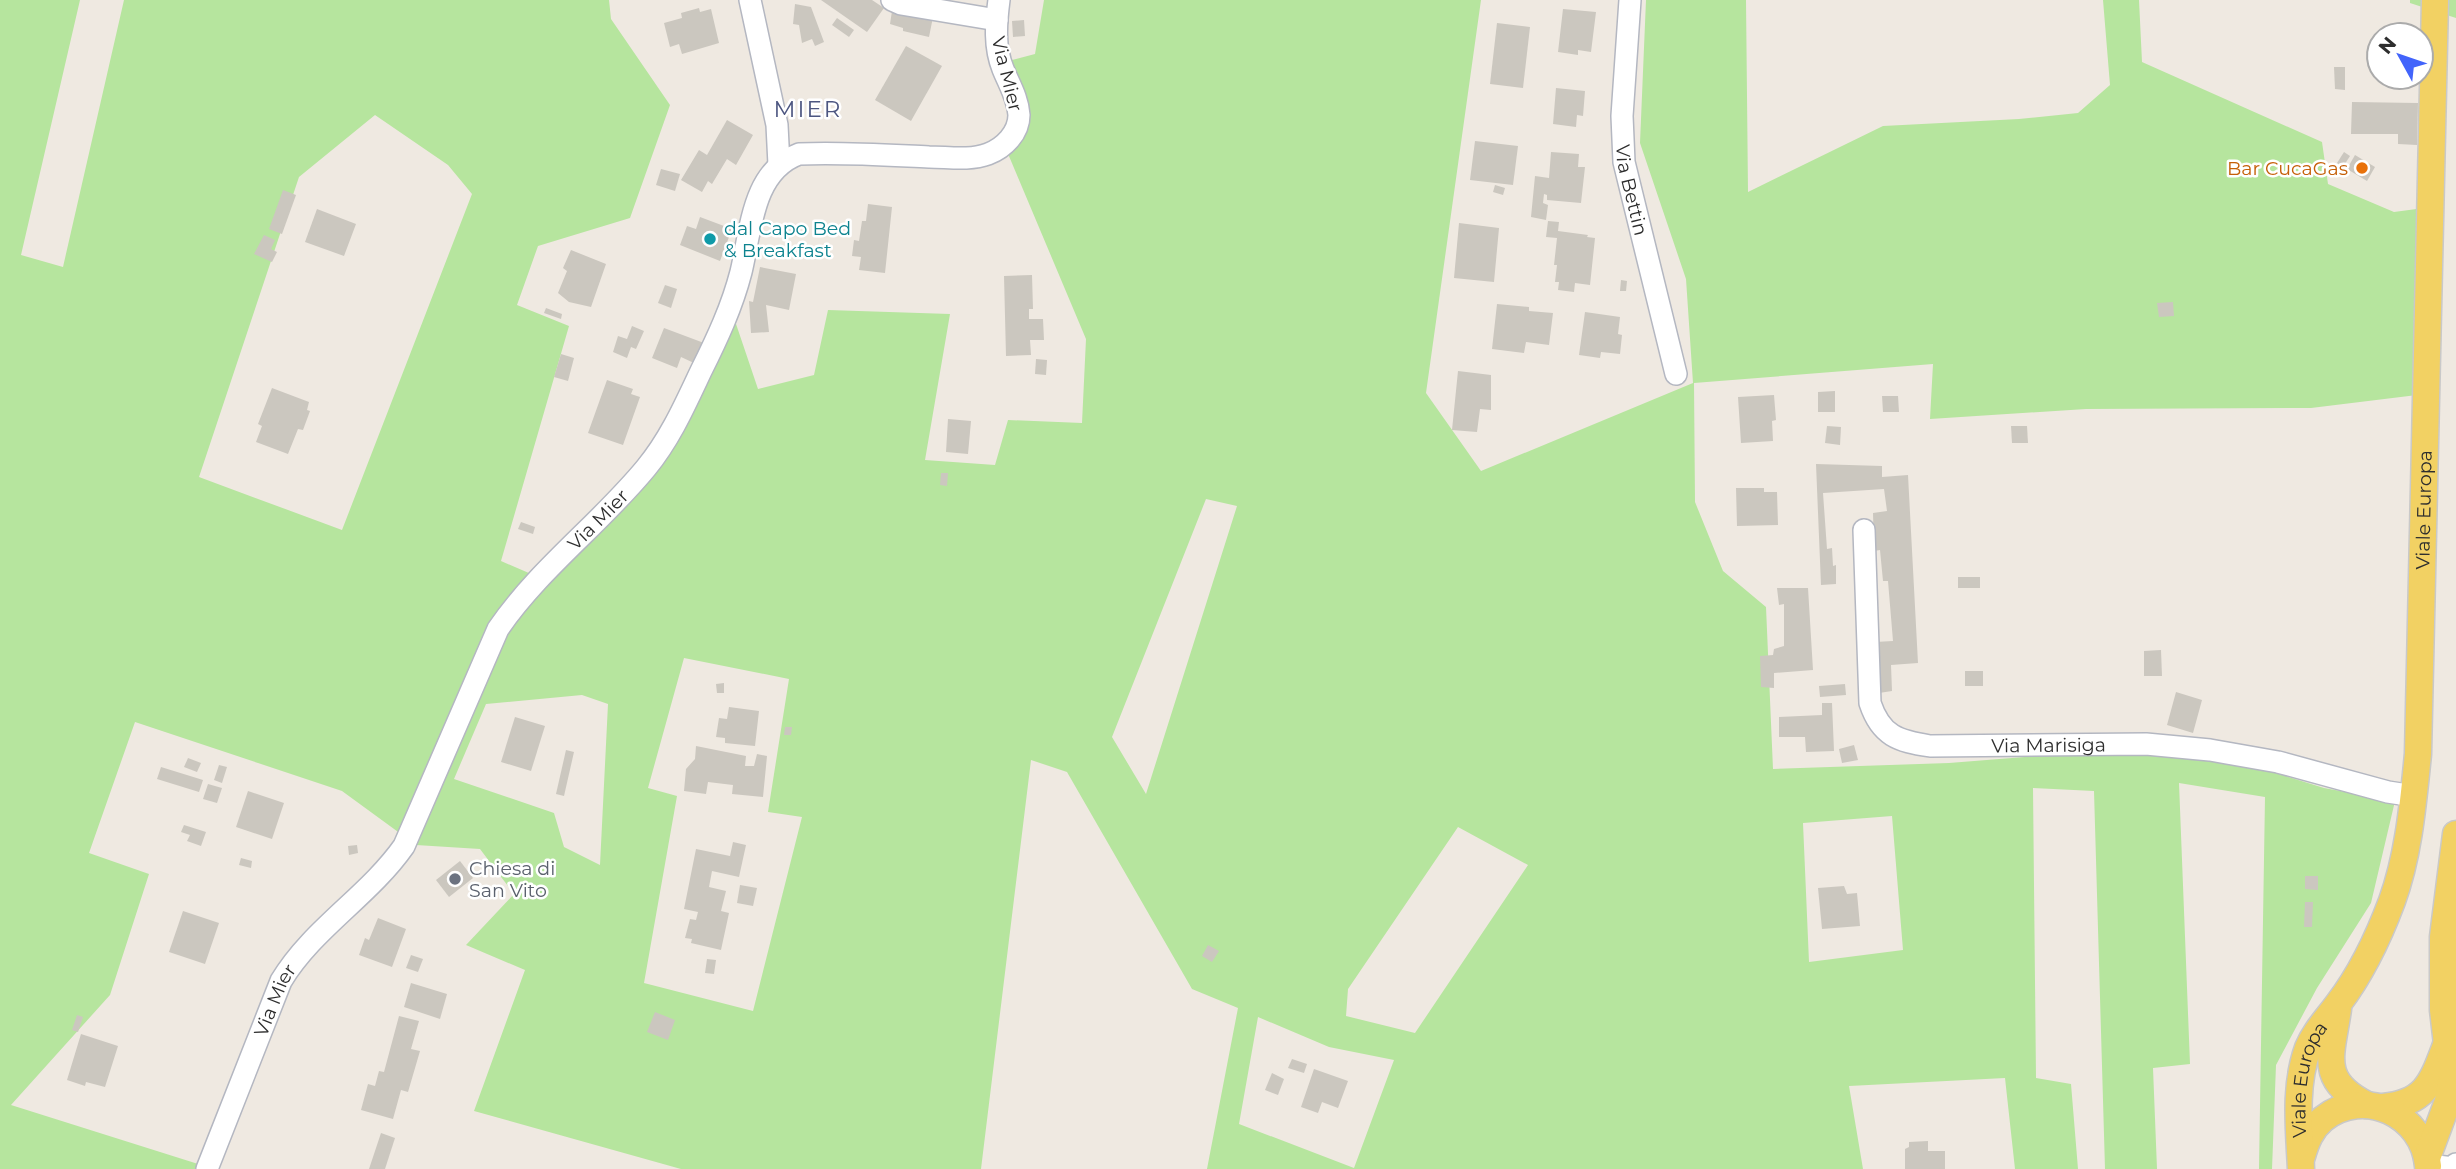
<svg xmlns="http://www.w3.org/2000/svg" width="2456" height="1169" viewBox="0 0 2456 1169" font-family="Montserrat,sans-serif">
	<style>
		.green { fill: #b6e59e; fill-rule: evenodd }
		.building { fill: #cbc7bf }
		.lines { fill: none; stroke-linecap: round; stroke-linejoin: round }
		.minor-casing { stroke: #b4b7c1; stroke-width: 24 }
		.major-casing { stroke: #c9c9c9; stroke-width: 29 }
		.minor { stroke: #fff; stroke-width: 21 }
		.major { stroke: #f2d163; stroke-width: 26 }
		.food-dot { fill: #e8710a; stroke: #fff; stroke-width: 2.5 }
		.culture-dot { fill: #0f9aa8; stroke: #fff; stroke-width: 2.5 }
		.worship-dot { fill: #6b7280; stroke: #fff; stroke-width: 2.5 }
		.labels { text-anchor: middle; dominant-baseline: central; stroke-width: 5; stroke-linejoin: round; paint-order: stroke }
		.street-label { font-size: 19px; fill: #2e2e2e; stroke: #fff }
		.food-label { font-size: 19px; fill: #c56008; stroke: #fff; text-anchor: end }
		.culture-label { font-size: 19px; fill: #0d838f; stroke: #fff; text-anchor: start }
		.worship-label { font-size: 19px; fill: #5b616d; stroke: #fff; text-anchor: start }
		.quarter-label { font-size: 23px; letter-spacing: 2px; fill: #4d5680; stroke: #fff }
	</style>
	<rect width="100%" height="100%" fill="#efe9e1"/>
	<g class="green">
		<path d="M0,0H80L21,255L63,267L124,0H609L611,19L670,105L630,218L538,246L517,305L569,326L501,561L545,580L662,458L734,318L758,389L814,375L828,310L950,314L925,460L995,465L1008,420L1082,423L1086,339L1006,149L1022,126L1004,62L1035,54L1044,0H1481L1426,393L1481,471L1693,383L1686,279L1640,143L1646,0H1746L1748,192L1883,126L2019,119L2078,113L2110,85L2103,0H2139L2142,62L2322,142L2328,184L2394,212L2424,208L2417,395L2311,408L2086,409L1930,419L1933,364L1694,383L1695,502L1723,571L1766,607L1773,769L1949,763L2085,752L2218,755L2324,788L2395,801L2371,903L2317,988L2276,1065L2272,1169H2259L2265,797L2179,783L2190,1064L2153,1068L2157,1169H2105L2094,791L2033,788L2036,1078L2071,1084L2078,1169H2015L2005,1078L1849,1086L1863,1169H1207L1238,1008L1192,989L1067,772L1031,760L981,1169H681L474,1111L525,970L466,945L514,894L480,849L416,845L342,791L135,722L89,853L149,874L110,995L11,1105L214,1169H0ZM375,115L448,165L472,194L342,530L199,477L299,177ZM1206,499L1237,506L1146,794L1112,737ZM684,658L789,679L768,812L802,817L753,1011L644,983L677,796L648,788ZM582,695L608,704L600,865L564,847L554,813L454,779L486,704ZM1892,816L1903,950L1809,962L1803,823ZM1458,827L1528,865L1415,1033L1346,1016L1348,989ZM1258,1017L1329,1047L1394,1060L1354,1168L1239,1124Z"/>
		<path d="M2410,0H2456V18L2410,3Z"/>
	</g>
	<g class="building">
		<path d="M821,0H872L884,8L867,32Z"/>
		<path d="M795,4L811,7L824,42L815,46L812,39L802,43L799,25L793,24Z"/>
		<path d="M699,8L700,12L711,9L719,43L682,54L679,44L670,47L664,23L682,18L681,13Z"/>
		<path d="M1563,9L1596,12L1591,52L1578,50V55L1558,52Z"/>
		<path d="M892,11L933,17L929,37L903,31V28L890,24Z"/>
		<path d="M837,18L854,30L849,37L832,25Z"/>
		<path d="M1024,20L1025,36L1013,37L1012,21Z"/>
		<path d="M1497,23L1530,27L1523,88L1490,84Z"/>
		<path d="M906,46L942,66L911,121L875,100Z"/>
		<path d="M2334,67H2345V90L2335,89Z"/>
		<path d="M1556,88L1585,91L1583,116L1577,115L1576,127L1553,124Z"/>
		<path d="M2352,102L2418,103L2417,145L2398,144V134H2351Z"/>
		<path d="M727,120L753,135L736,165L727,159L712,184L708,181L702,192L681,180L699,150L707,155Z"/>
		<path d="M1475,141L1518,146L1513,185L1470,180Z"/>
		<path d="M1551,152L1579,154L1578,167H1585L1581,203L1547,200V195L1544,194L1543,203L1548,205L1546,220L1531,217L1535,176L1549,178Z"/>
		<path d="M2344,152L2350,156L2343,167L2337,163Z"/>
		<path d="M2355,155L2375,167L2367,181L2347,169Z"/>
		<path d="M661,169L680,174L675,191L656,185Z"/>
		<path d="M1495,185L1505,188L1503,195L1493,192Z"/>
		<path d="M283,190L296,195L282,234L269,229Z"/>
		<path d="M868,204L892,207L885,273L859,270L861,257L852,256L854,240L859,241L862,221H866Z"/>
		<path d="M317,209L356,224L344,256L305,242Z"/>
		<path d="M700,217L732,229L720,261L680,245L687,226L696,229Z"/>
		<path d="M1548,221L1559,222L1558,231L1588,235L1587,237L1595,238L1590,285L1575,283L1574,292L1558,290L1559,282H1555L1557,265H1554L1557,238L1546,237Z"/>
		<path d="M1459,223L1499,228L1494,282L1454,278Z"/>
		<path d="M264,235L275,240L271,249L277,252L272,262L254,254Z"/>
		<path d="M571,250L606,264L591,307L569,302L558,293L567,271L563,268Z"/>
		<path d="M760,267L796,274L789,310L766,305L769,332L751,333L749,301L753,302Z"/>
		<path d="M1032,275L1033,309H1029V319H1043L1044,340H1030L1031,355L1006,356L1004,276Z"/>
		<path d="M1621,280L1627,281L1626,291H1620Z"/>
		<path d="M665,285L677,289L671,308L658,303Z"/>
		<path d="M2173,302L2174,316L2159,317L2157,303Z"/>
		<path d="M1497,304L1529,307V311L1553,313L1549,345L1526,342L1524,353L1492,349Z"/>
		<path d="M546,308L562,314L561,319L544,313Z"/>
		<path d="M1585,312L1620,317L1618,334L1622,335L1620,354L1601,352L1600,358L1579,355Z"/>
		<path d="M632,326L644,331L636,349L631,347L627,358L613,352L618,336L627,339Z"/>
		<path d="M664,328L704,343L694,363L681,357L677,368L652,358Z"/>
		<path d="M561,354L574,358L568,381L554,377Z"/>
		<path d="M1036,359L1047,360L1046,375L1035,374Z"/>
		<path d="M1458,371L1491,375V410L1480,409L1477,432L1452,430Z"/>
		<path d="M607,380L633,389L631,394L640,397L623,445L588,433Z"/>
		<path d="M272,388L309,402L307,410L310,411L303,430L298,429L288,454L256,442L262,426L258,424Z"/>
		<path d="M1835,391V412H1818V392Z"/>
		<path d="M1774,395L1776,420L1772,421L1773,441L1741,443L1738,397Z"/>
		<path d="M1882,396H1898L1899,412H1883Z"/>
		<path d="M948,419L971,421L968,454L946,452Z"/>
		<path d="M1827,426L1841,427L1840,445L1825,443Z"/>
		<path d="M2011,426H2027L2028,443H2012Z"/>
		<path d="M1816,464L1882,466V477L1908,475L1918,663L1891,665L1892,691L1879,693L1875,642L1893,641L1888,581H1883L1880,550L1874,551L1873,513L1887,511L1884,489L1823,493L1827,549L1832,548L1833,566L1836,565V584L1821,585Z"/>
		<path d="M941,473H948L947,486L940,485Z"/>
		<path d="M1736,488H1764V492H1777L1778,525L1737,526Z"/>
		<path d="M521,522L535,527L533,534L518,529Z"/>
		<rect x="1958" y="577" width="22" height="11"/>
		<path d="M1777,588H1808L1813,670L1774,673V688L1761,687L1760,656L1773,655L1774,649L1784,646V604L1779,605Z"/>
		<path d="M2161,650L2162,676H2144V651Z"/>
		<rect x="1965" y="671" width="18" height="15"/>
		<path d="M724,683V693H717L716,684Z"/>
		<path d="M1845,684L1846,695L1820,697L1819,686Z"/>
		<path d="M2176,692L2202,700L2193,733L2167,725Z"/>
		<path d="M1822,703H1832L1834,751L1806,752L1805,737H1779V717L1822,715Z"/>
		<path d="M729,707L759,711L755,746L725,743V738L716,737L719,718L727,719Z"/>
		<path d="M515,717L545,726L531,771L501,762Z"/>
		<path d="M785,727H792L791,735H784Z"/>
		<path d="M1854,745L1858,760L1842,763L1839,749Z"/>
		<path d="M696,746L746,756L745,766H754L757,754L767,756L763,797L732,794L733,785L708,782L706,794L684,791L686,769L695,759Z"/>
		<path d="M566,750L574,752L564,796L556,794Z"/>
		<path d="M188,758L201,763L197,772L184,767Z"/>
		<path d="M219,765L227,767L222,783L214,780Z"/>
		<path d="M161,767L203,780L199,792L157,779Z"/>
		<path d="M208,784L222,788L217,803L203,799Z"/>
		<path d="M248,791L284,803L272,839L236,827Z"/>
		<path d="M184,825L206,832L201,846L187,841L190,835L181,832Z"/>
		<path d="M733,842L746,845L739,877L712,871L709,887L726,891L721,911L729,913L721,950L691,943L692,939L685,938L690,919L696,920L698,912L684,909L696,849L730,856Z"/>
		<path d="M357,845L358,853L349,855L348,846Z"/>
		<path d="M241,858L252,861L251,868L239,865Z"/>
		<path d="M460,861L473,878L449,897L436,880Z"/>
		<path d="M2305,876H2318V890L2305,889Z"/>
		<path d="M740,885L757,888L753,906L737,903Z"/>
		<path d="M1844,886L1847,894L1857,893L1860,926L1822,929L1818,888Z"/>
		<path d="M2305,902H2313L2312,927H2304Z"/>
		<path d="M183,911L219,923L205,964L169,952Z"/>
		<path d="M378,918L406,929L392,967L359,955L365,938L369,940Z"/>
		<path d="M1208,945L1219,951L1212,962L1202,956Z"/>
		<path d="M411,955L423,959L418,972L406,968Z"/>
		<path d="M707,959L716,960L714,974L705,973Z"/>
		<path d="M411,983L447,994L440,1019L404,1007Z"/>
		<path d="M655,1012L675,1020L668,1040L647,1032Z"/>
		<path d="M77,1015L83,1017L78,1032L72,1030Z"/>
		<path d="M399,1016L419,1021L411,1049L420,1051L408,1092L401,1090L393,1119L361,1110L368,1084L375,1086L379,1071L384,1072Z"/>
		<path d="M81,1034L118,1046L105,1087L86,1082L85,1086L67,1080Z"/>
		<path d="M1292,1059L1307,1064L1304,1073L1288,1068Z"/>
		<path d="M1314,1069L1348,1081L1338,1108L1322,1102L1318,1113L1301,1107Z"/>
		<path d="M1272,1073L1284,1079L1278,1095L1265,1090Z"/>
		<path d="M381,1133L395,1138L385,1169H369Z"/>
		<path d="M1928,1141V1151H1945V1169H1905V1149L1909,1147V1142Z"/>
	</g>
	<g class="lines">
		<defs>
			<g id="minor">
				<path d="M750,0L777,125L779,165"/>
				<path d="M892,0L901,4L997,20"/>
				<path id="s1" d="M1630,0L1622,116L1624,162L1676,374"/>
				<path id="s2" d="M1864,530L1870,703C1881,736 1898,741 1930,746L2146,744L2210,750L2278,762L2388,792L2414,796"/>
				<path d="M2428,1165L2454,1168L2456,1164"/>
				<path id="s3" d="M207,1169L281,981C312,929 369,896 404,846L498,629C539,569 600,524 646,468C670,439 685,405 701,371C717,339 732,307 741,272C751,231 752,171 799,154C842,152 886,155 929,157C948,157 969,161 988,154C1004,148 1019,133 1019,115C1018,98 1009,84 1003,69C994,47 996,23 999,0"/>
			</g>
			<g id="major">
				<path d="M2338,1009C2332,1054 2317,1080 2367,1105"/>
				<path d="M2383,1107C2426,1103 2432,1082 2446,1045"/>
				<path d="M2302,1156C2306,1142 2311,1129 2323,1119C2364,1086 2424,1115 2428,1166"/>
				<path d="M2427,1158L2448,1101L2452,1077V1060L2447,1044L2443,1010V937L2456,834"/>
				<path id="s4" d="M2301,1169C2299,1129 2294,1086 2308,1048C2315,1031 2327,1019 2338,1004C2361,974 2379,936 2392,901C2409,854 2413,803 2418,754L2435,0"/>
			</g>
		</defs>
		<use href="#minor" class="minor-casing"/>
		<use href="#major" class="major-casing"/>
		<use href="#minor" class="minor"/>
		<use href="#major" class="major"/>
	</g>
	<circle class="food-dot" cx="2362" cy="168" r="7"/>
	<circle class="culture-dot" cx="710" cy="239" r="7"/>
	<circle class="worship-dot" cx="455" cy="879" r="7"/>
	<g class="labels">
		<g class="street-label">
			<text transform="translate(1007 74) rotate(76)">Via Mier</text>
			<text stroke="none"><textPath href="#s1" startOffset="191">Via Bettin</textPath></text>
			<text stroke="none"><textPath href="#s4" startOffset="686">Viale Europa</textPath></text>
			<text stroke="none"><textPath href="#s3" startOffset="770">Via Mier</textPath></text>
			<text stroke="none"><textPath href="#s2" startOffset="371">Via Marisiga</textPath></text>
			<text stroke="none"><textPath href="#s3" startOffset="182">Via Mier</textPath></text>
			<text stroke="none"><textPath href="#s4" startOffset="91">Viale Europa</textPath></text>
		</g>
		<g class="food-label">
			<text x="2348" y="168">Bar CucaGas</text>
		</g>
		<g class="culture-label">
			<text x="724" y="228">dal Capo Bed<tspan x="724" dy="22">&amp; Breakfast</tspan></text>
		</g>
		<g class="worship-label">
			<text x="469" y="868">Chiesa di<tspan x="469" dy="22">San Vito</tspan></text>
		</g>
		<g class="quarter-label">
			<text x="808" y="109">MIER</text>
		</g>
	</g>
	<g transform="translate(2400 56) rotate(310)"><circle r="33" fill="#ffffff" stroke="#ababab" stroke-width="2"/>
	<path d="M0-5L12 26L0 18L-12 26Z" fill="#4264fb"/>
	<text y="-10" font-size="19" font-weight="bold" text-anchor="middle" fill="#2e2e2e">N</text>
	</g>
</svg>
